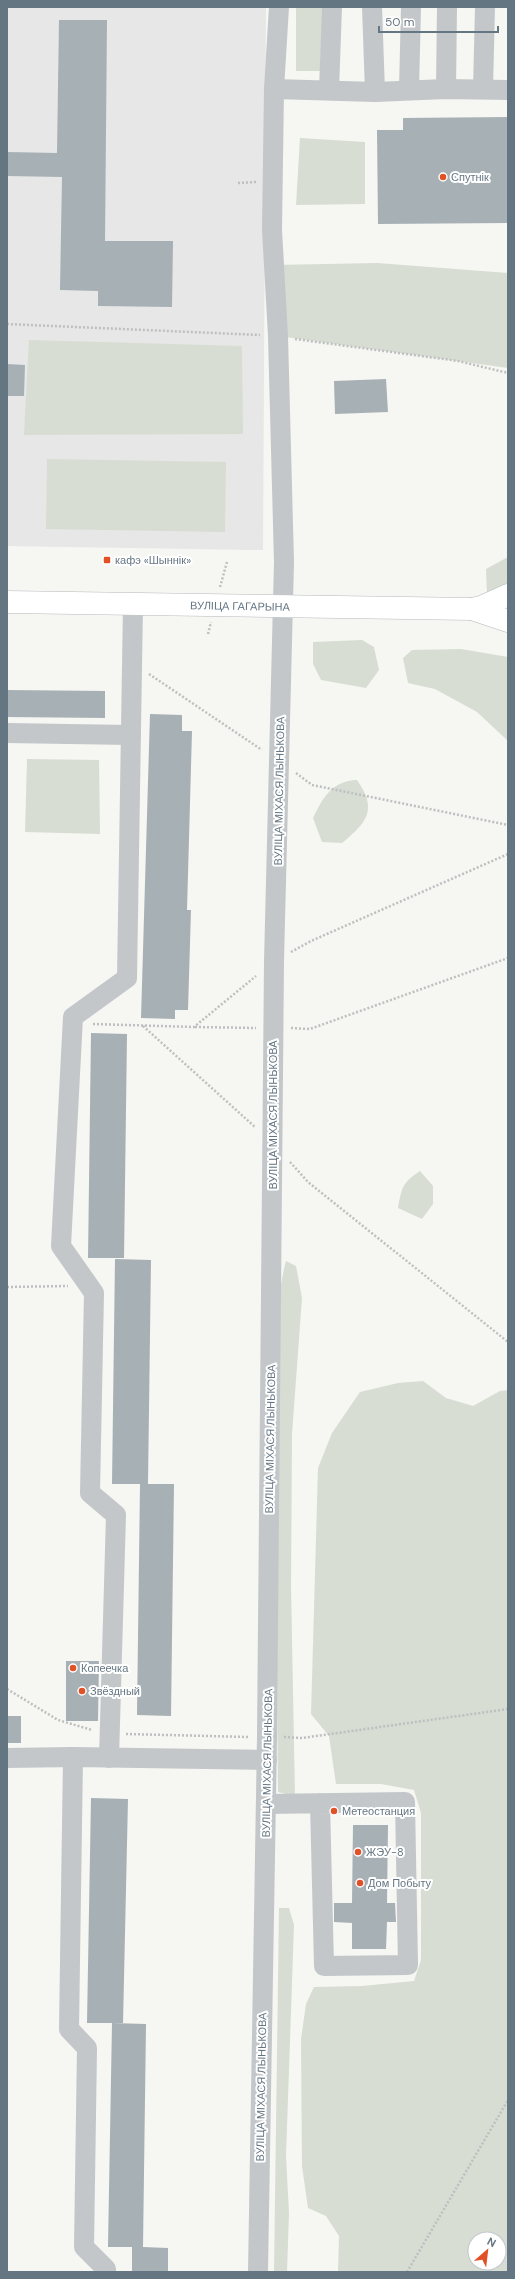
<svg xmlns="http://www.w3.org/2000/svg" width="515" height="2279" viewBox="0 0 515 2279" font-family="'DM Sans',sans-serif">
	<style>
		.built { fill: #e6e7e6 }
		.green { fill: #d7ddd3; fill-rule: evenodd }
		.building { fill: #a7b0b5 }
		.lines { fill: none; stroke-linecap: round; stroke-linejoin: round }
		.major-casing { stroke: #b6babe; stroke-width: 23 }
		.path { stroke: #bdbfc1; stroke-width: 2.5; stroke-dasharray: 2 2; stroke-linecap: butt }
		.minor { stroke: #c3c7ca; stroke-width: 20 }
		.major { stroke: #fff; stroke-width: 22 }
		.poi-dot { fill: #e15127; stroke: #fff; stroke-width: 1.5 }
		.labels { text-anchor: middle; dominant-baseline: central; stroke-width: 4; stroke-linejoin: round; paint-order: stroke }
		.poi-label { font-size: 11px; fill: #657683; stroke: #fff; text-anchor: start }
		.street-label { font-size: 11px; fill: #657683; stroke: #fff }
	</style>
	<rect width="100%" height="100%" fill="#f6f6f2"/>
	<path class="built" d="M7,7H266L263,550L7,546Z"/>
	<g class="green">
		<path d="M296,7H323L320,71H296Z"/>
		<path d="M300,138L365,142V204L296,205Z"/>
		<path d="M377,263L508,273V368L278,336L274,265Z"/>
		<path d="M29,340L242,346L243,434L24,435Z"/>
		<path d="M47,459L226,462L225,532L46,529Z"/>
		<path d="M508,557V585L487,597L486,569Z"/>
		<path d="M362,640L374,647L379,670L366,688L321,680L313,664V642Z"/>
		<path d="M461,649L508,657V741L477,712L435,689L408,683L403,658L412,650Z"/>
		<path d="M27,759L99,760L100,834L25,832Z"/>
		<path d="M357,780C378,810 367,822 342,843L322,842L313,818C323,797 332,781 357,780Z"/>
		<path d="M420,1171L433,1186V1204L422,1219L398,1208C402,1187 402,1183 420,1171Z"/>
		<path d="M286,1261L296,1266L302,1298L292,1434L291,1586L295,1796L278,1792C277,1666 274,1540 277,1414C278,1364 273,1310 286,1261Z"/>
		<path d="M423,1381L446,1398L473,1406L500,1391L508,1390V2272H338L339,2236L326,2216L308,2208L302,2166L301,2039L306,2004L314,1987L362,1986L414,1981L421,1960V1813L414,1790L381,1784H336L329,1736L311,1714L318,1468L332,1433L360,1392L398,1383ZM475,2239H499V2263H475Z"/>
		<path d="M279,1908H289L294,1925L286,2156L289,2213L287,2272H274Z"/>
	</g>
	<g class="building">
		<path d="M59,20H107L105,241H173L172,307L98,306V291L60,290L62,177L7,176V152L57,153Z"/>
		<path d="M508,117V223L378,224L377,130H403V118Z"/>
		<path d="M7,364L25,365L24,396H7Z"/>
		<path d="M386,379L388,412L335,414L334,381Z"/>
		<path d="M7,690L105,691V718L7,717Z"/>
		<path d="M150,714L182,715V731H192L187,910H191L188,1010H175V1019L141,1018Z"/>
		<path d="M91,1033L127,1034L124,1258H88Z"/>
		<path d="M115,1259L151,1260L148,1484H112Z"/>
		<path d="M140,1484H174L171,1716L137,1715Z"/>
		<path d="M66,1661H99L98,1721H66Z"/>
		<rect x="7" y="1716" width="14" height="27"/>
		<path d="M91,1798L128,1799L123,2023H112L146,2024L143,2247L168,2248V2272H132V2247H108L112,2023H87Z"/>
		<path d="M353,1825H388L387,1903H395L396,1922H387L386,1949H352V1923L334,1922V1903H352Z"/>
	</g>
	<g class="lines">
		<defs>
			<g id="major">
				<path d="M7,602L472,609L481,607L508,595"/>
				<path d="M472,609L508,621"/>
			</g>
		</defs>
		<use href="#major" class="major-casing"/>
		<g class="path">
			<path d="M238,183L256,182"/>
			<path d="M7,324L260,335"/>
			<path d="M295,339L458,361L508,373"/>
			<path d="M220,587L227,562"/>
			<path d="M208,634L211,622"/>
			<path d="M149,674L262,750"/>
			<path d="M296,773L312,785L508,825"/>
			<path d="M291,952L311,941L508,854"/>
			<path d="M93,1024L194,1027L256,976"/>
			<path d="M143,1026L255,1127"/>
			<path d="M195,1027L256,1028"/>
			<path d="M291,1028L310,1029L508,958"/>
			<path d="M290,1162L308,1182L508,1342"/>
			<path d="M7,1287L68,1286"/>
			<path d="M7,1689L58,1720L92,1730"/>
			<path d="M126,1734L249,1737"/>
			<path d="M284,1737L302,1738L508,1709"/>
			<path d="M407,2272L508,2100"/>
		</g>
		<g class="minor">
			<path d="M372,7L375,92"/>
			<path d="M274,89L375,92L446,89L508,90"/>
			<path d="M446,89L447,7"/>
			<path d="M483,89L485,7"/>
			<path d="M329,90L332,7"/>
			<path d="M409,90L411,7"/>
			<path d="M7,733L131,735"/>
			<path d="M7,1758L73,1757"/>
			<path d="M109,1758L116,1515L90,1493L94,1293L61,1246L73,1017L127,978L133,604"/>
			<path d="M266,1804L405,1802L408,1965L324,1966L320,1803"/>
			<path d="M106,2272V2269L84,2247L87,2048L69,2029L73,1757L267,1760"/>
			<path d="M258,2272L267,1737L274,961L284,562L278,336L272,230L274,89L279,7"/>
		</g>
		<use href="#major" class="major"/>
	</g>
	<g class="poi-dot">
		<circle cx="443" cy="177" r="4"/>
		<rect x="103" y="556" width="8" height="8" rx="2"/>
		<circle cx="73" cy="1668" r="4"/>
		<circle cx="82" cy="1691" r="4"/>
		<circle cx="334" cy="1811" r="4"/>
		<circle cx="358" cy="1852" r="4"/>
		<circle cx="360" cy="1883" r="4"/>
	</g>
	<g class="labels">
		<g class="poi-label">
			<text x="451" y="177">Спутнік</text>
			<text x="115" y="560">кафэ «Шыннік»</text>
			<text x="81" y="1668">Копеечка</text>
			<text x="90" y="1691">Звёздный</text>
			<text x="342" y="1811">Метеостанция</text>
			<text x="366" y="1852">ЖЭУ-8</text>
			<text x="368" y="1883">Дом Побыту</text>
		</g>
		<g class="street-label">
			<text transform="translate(240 606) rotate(1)">ВУЛІЦА ГАГАРЫНА</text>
			<text transform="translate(279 791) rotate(-89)">ВУЛІЦА МІХАСЯ ЛЫНЬКОВА</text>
			<text transform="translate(273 1115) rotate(-90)">ВУЛІЦА МІХАСЯ ЛЫНЬКОВА</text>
			<text transform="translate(270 1439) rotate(-89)">ВУЛІЦА МІХАСЯ ЛЫНЬКОВА</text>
			<text transform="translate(267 1763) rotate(-89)">ВУЛІЦА МІХАСЯ ЛЫНЬКОВА</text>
			<text transform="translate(261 2087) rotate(-89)">ВУЛІЦА МІХАСЯ ЛЫНЬКОВА</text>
		</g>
	</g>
	<rect width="515" height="2279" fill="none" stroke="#657683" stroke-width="16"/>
	<g transform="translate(487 2251) rotate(28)"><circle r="19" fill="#ffffff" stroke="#c1c8cd"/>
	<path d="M0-3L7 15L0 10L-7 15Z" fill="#e15127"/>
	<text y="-6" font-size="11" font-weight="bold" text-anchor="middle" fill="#657683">N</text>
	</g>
	<path d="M379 26v6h119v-6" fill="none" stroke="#657683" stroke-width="2"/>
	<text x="385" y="26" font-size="12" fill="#657683" stroke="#ffffff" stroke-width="3" paint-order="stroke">50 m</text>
</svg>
